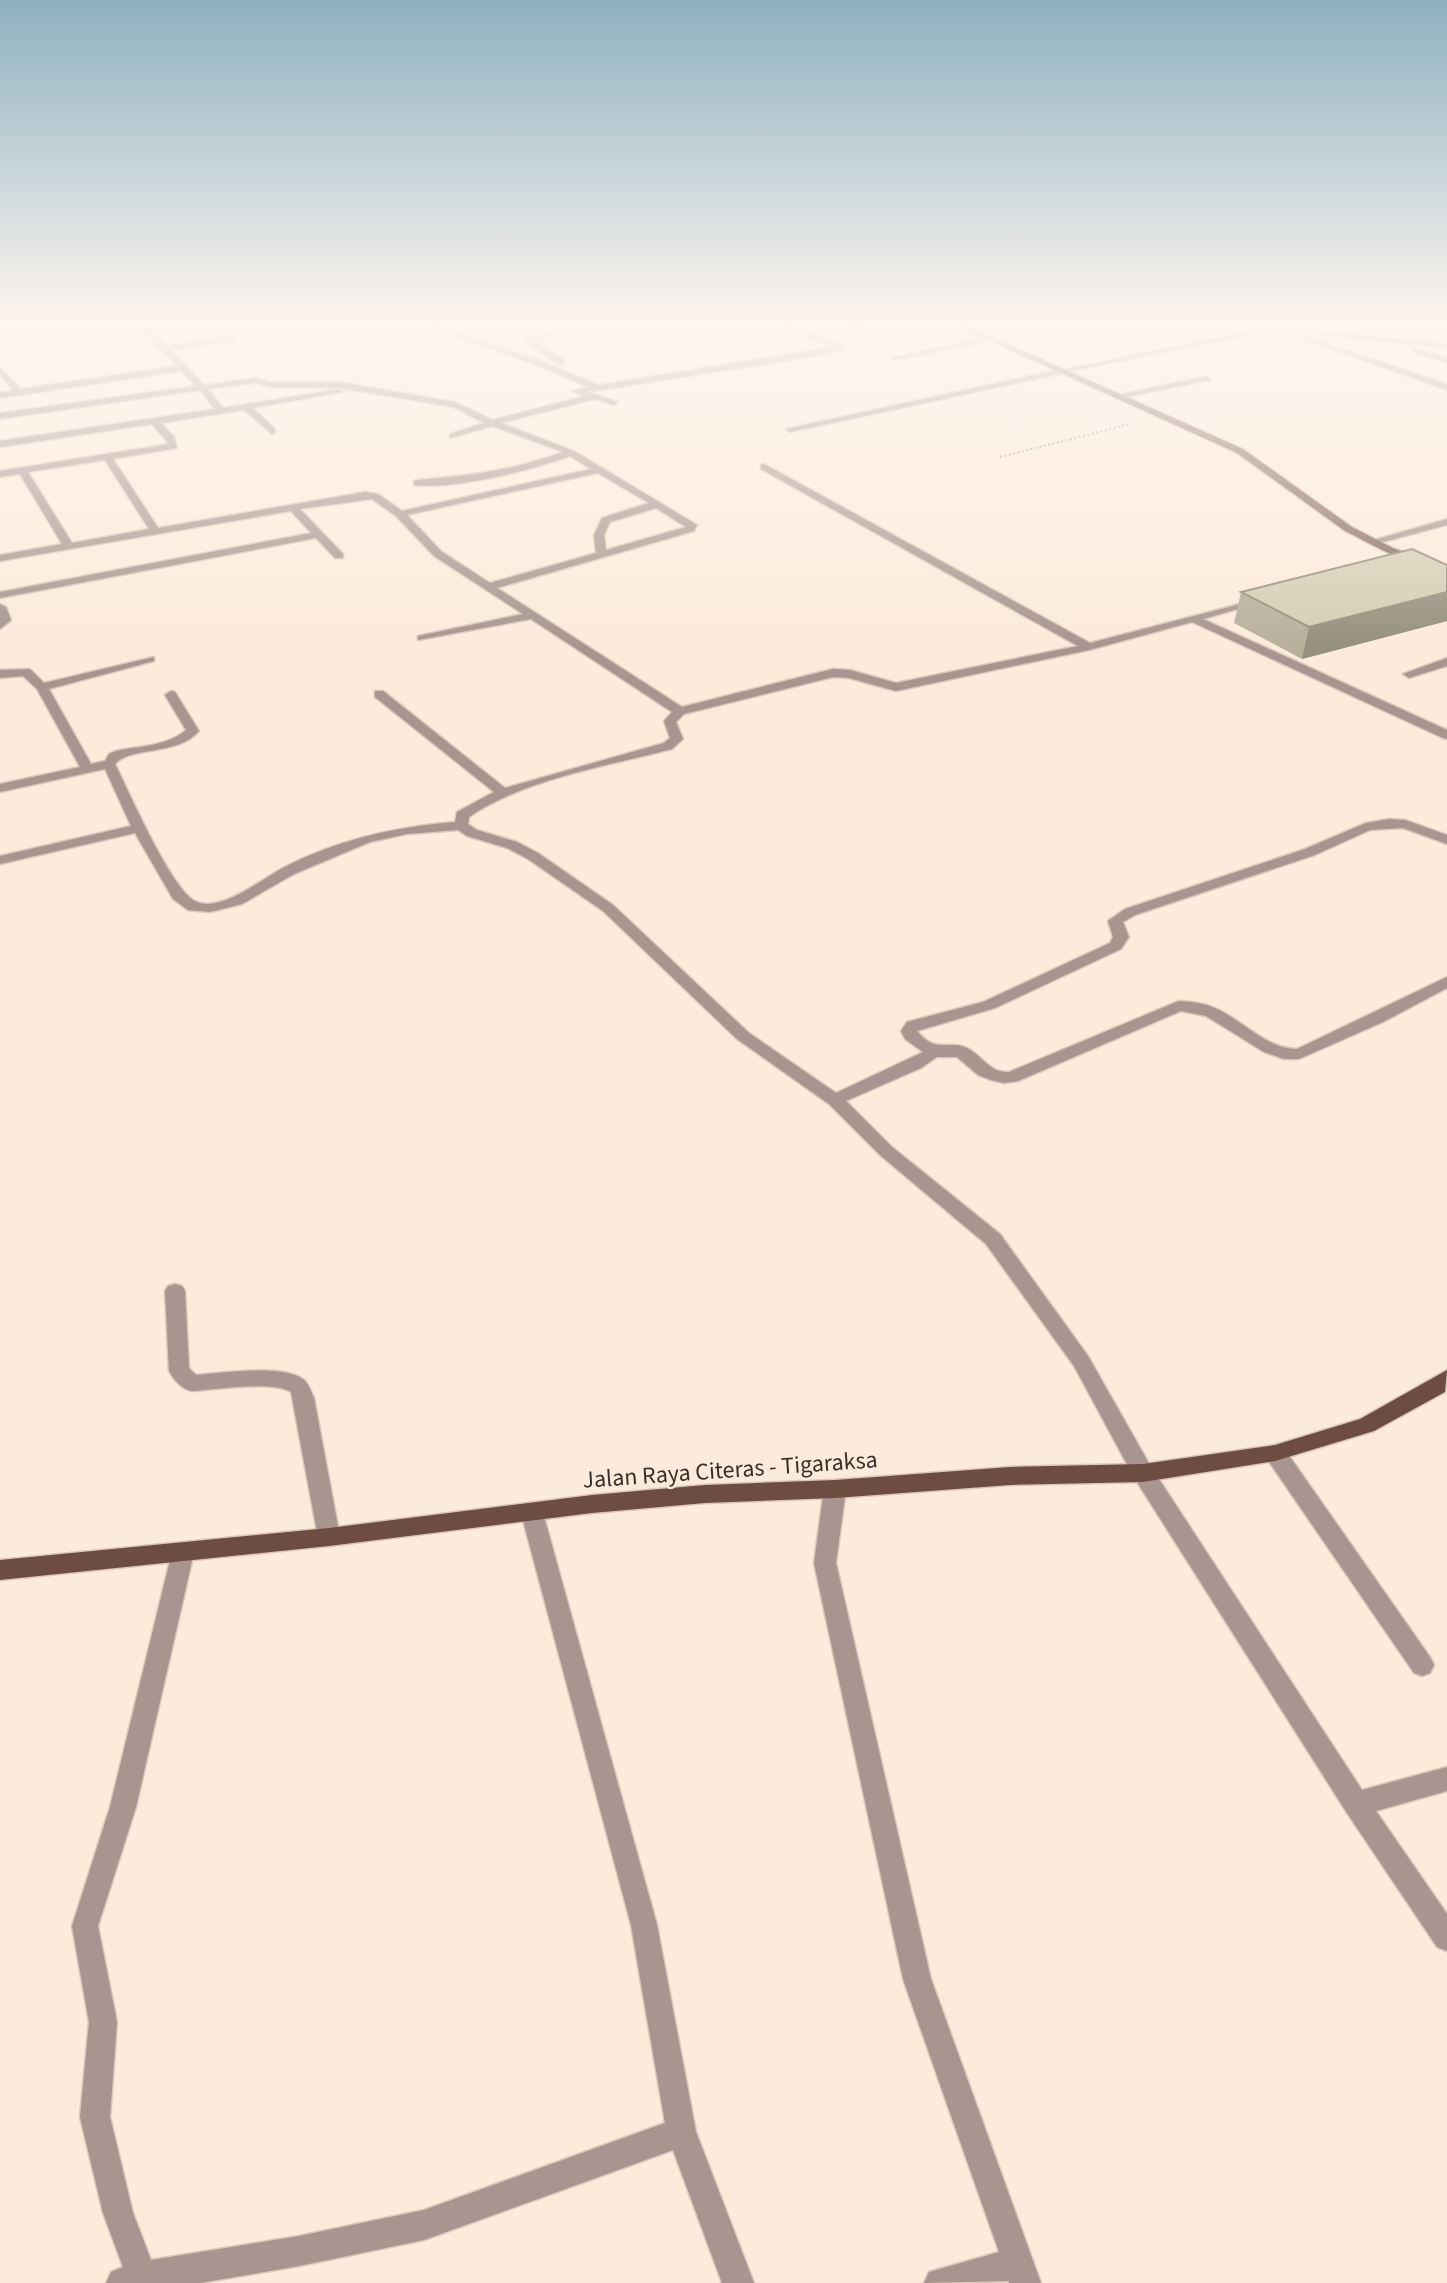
<svg xmlns="http://www.w3.org/2000/svg" width="1447" height="2283" viewBox="0 0 1447 2283" font-family="'Source Sans 3',sans-serif">
	<style>
		.lines { fill: none; stroke-linecap: round; stroke-linejoin: round }
		.lane-casing { stroke: #d9c9bb; stroke-width: 3 }
		.street-casing { stroke: #d9c9bb; stroke-width: 3 }
		.secondary-casing { stroke: #d9c9bb; stroke-width: 3 }
		.primary-casing { stroke: #d9c9bb; stroke-width: 3 }
		.path { stroke: #aa9d91; stroke-width: 2; stroke-dasharray: 2 2.5; stroke-linecap: butt }
		.lane { fill: #a8958f; fill-rule: evenodd }
		.street { fill: #a8958f; fill-rule: evenodd }
		.secondary { fill: #866b61; fill-rule: evenodd }
		.primary { fill: #6d4d42; fill-rule: evenodd }
		.wall { fill: #b8b09b }
		.shaded-wall { fill: #96907e }
		.building { fill: #d6cdb4; stroke: #96907e; stroke-width: 2 }
		.labels { text-anchor: middle; dominant-baseline: central; stroke-width: 5; stroke-linejoin: round; paint-order: stroke }
		.near-street-label { font-size: 24px; fill: #383029; stroke: #fcebdb }
	</style>
	<rect width="100%" height="100%" fill="#fcebdb"/>
	<g class="lines">
		<defs>
			<g id="lane">
				<path d="M1061,369L1064,373L790,432L786,429Z"/>
				<path d="M1447,519V525L1372,545L1367,542Z"/>
			</g>
			<g id="street">
				<path d="M225,326H233L237,332L234,340L171,350L204,385L255,378L270,382H339L455,402L493,420L585,396L572,391L588,387L536,365L427,326H439L542,361L598,385L832,347L782,326H793L842,345V349L828,354L588,392L618,402L614,405L595,399L501,423L574,451L697,525L694,531L497,588L682,707L833,669L850,670L896,683L1078,646L761,469V465L764,464L1090,643L1263,598V602L1203,619L1447,730V739L1443,738L1192,622L1089,650L896,691L849,678L833,677L684,714L676,722L683,739L672,749C607,766 524,779 469,817L468,824L477,830L517,842L538,853L613,905L749,1033L836,1093L923,1052L905,1039L901,1031L907,1022L983,1002L1110,943L1113,937L1108,921L1125,909L1305,849L1366,823L1389,819L1405,820L1447,835V844L1403,828L1370,830L1315,855L1135,915L1123,922L1129,937L1121,949L995,1008L917,1031C937,1055 948,1039 967,1048C983,1056 989,1073 1009,1072L1179,1001C1193,1002 1205,1003 1217,1009C1245,1022 1265,1048 1297,1049L1447,977V988L1383,1022L1299,1059H1284L1264,1052L1206,1016L1181,1011L1018,1081L1004,1083L991,1080L978,1075L957,1057H937L921,1068L846,1101L892,1147L1000,1234L1088,1356L1151,1467L1362,1790L1447,1767V1791L1376,1811L1447,1914V1951L1437,1947L1347,1813L1135,1479L1074,1366L986,1244L880,1155L829,1104L737,1039L603,911L528,859L507,848L467,836L458,830L407,834L370,842L294,874L242,904L210,912L188,910L173,899L135,833L0,864V856L131,826L105,769L0,792V784L80,767L37,689L23,676L0,678V670L30,669L44,683L154,657V661L49,689L91,764L105,761L109,754L116,751C139,746 168,746 186,730L165,695L171,691L175,692L199,731C178,756 130,746 115,764C129,792 171,889 195,901C218,914 261,880 281,869C336,840 393,827 455,822L457,812L494,792L375,697V691H383L505,788L664,743L670,738L664,721L672,712L531,619L418,640V636L523,614L434,556L396,516L372,499L300,509L343,554V558H335L316,538L0,598V592L311,533L291,511L0,561V555L62,544L20,474L0,477V471L169,444L152,424L0,447V441L215,409L200,390L0,419V413L196,386L181,371L0,398V392L13,391L0,374V367L21,389L177,366L144,333V329H150L167,346L228,336L229,332ZM255,383L270,387L339,388L453,407L484,423L450,434V438L492,426L563,452C516,470 466,476 417,480L414,481V485C453,490 532,470 570,456L591,469L402,511L378,494L365,492L158,528L113,459L177,448L174,437L161,423L244,410L272,434L275,433V429L253,408L343,392L339,389L223,408L208,389ZM105,460L149,529L72,543L28,472ZM598,473L649,503L602,518L594,535L596,553L490,583L442,552L407,515ZM656,508L686,527L606,550L604,535L610,522Z"/>
				<path d="M576,326L587,327L534,341L564,360V364H558L526,343L527,338Z"/>
				<path d="M849,326H868L842,332L838,330Z"/>
				<path d="M1281,327L1447,344V348L1281,331L1259,333L1061,373L1057,371L1259,329Z"/>
				<path d="M1305,336L1447,384V390L1305,340Z"/>
				<path d="M988,337L991,341L895,360L891,358Z"/>
				<path d="M1415,348L1447,358V363L1412,352Z"/>
				<path d="M1207,376L1210,380L1117,399L1113,396Z"/>
				<path d="M0,604L6,607L11,620L0,629Z"/>
				<path d="M1447,658V666L1409,678L1403,674Z"/>
				<path d="M175,1284L182,1286L185,1291L189,1368L196,1375C221,1373 282,1364 303,1379C308,1383 311,1391 314,1398L340,1537L337,1544L329,1546L321,1544L318,1537L291,1392C274,1380 213,1390 191,1391C181,1388 174,1380 169,1371L165,1291L168,1286Z"/>
				<path d="M1275,1445L1283,1447L1430,1657L1434,1665L1430,1673L1422,1676L1414,1673L1267,1459L1264,1453L1267,1447Z"/>
				<path d="M835,1480L843,1483L846,1489L836,1563L931,1979L1041,2283H1009V2281L924,2283L929,2272L999,2252L903,1979L814,1563L824,1489L827,1483Z"/>
				<path d="M532,1504L540,1507L543,1513L657,1925L696,2132L754,2283H722L673,2150L424,2240L299,2266L200,2283H106L111,2272L123,2267L103,2213L80,2117L89,2022L72,1926L110,1807L172,1552L175,1545L183,1543L191,1545L194,1552L136,1807L98,1926L117,2022L110,2117L133,2213L151,2260L299,2236L424,2210L665,2123L631,1925L521,1513L524,1507Z"/>
			</g>
			<path id="secondary" d="M957,326H967L1243,449L1352,527L1393,548L1447,568V575L1386,552L1345,531L1237,453Z"/>
			<path id="primary" d="M1447,1370L1445,1392L1374,1431L1275,1461L1143,1482L1010,1485L835,1498L705,1503L592,1513L329,1546L0,1580V1560L329,1528L592,1495L705,1485L835,1480L1010,1467L1143,1464L1275,1445L1360,1419Z"/>
		</defs>
		<use href="#lane" class="lane-casing"/>
		<use href="#street" class="street-casing"/>
		<use href="#secondary" class="secondary-casing"/>
		<use href="#primary" class="primary-casing"/>
		<path class="path" d="M1000,457L1130,424"/>
		<use href="#lane" class="lane"/>
		<use href="#street" class="street"/>
		<use href="#secondary" class="secondary"/>
		<use href="#primary" class="primary"/>
	</g>
	<path class="wall" d="M1447,565V621L1302,659L1234,623L1241,592Z"/>
	<path class="shaded-wall" d="M1447,592V621L1302,659L1309,627Z"/>
	<path class="building" d="M1412,549L1447,565V592L1309,627L1241,592Z"/>
	<linearGradient id="sky" x2="0" y2="1"><stop stop-color="#8db0c0"/><stop offset="0.5" stop-color="#fef6ef"/><stop offset="1" stop-color="#fef6ef" stop-opacity="0"/></linearGradient>
	<rect width="1447" height="646" fill="url(#sky)"/>
	<g class="labels">
		<g class="near-street-label">
			<text transform="translate(730 1470) rotate(-4)">Jalan Raya Citeras - Tigaraksa</text>
		</g>
	</g>
</svg>
